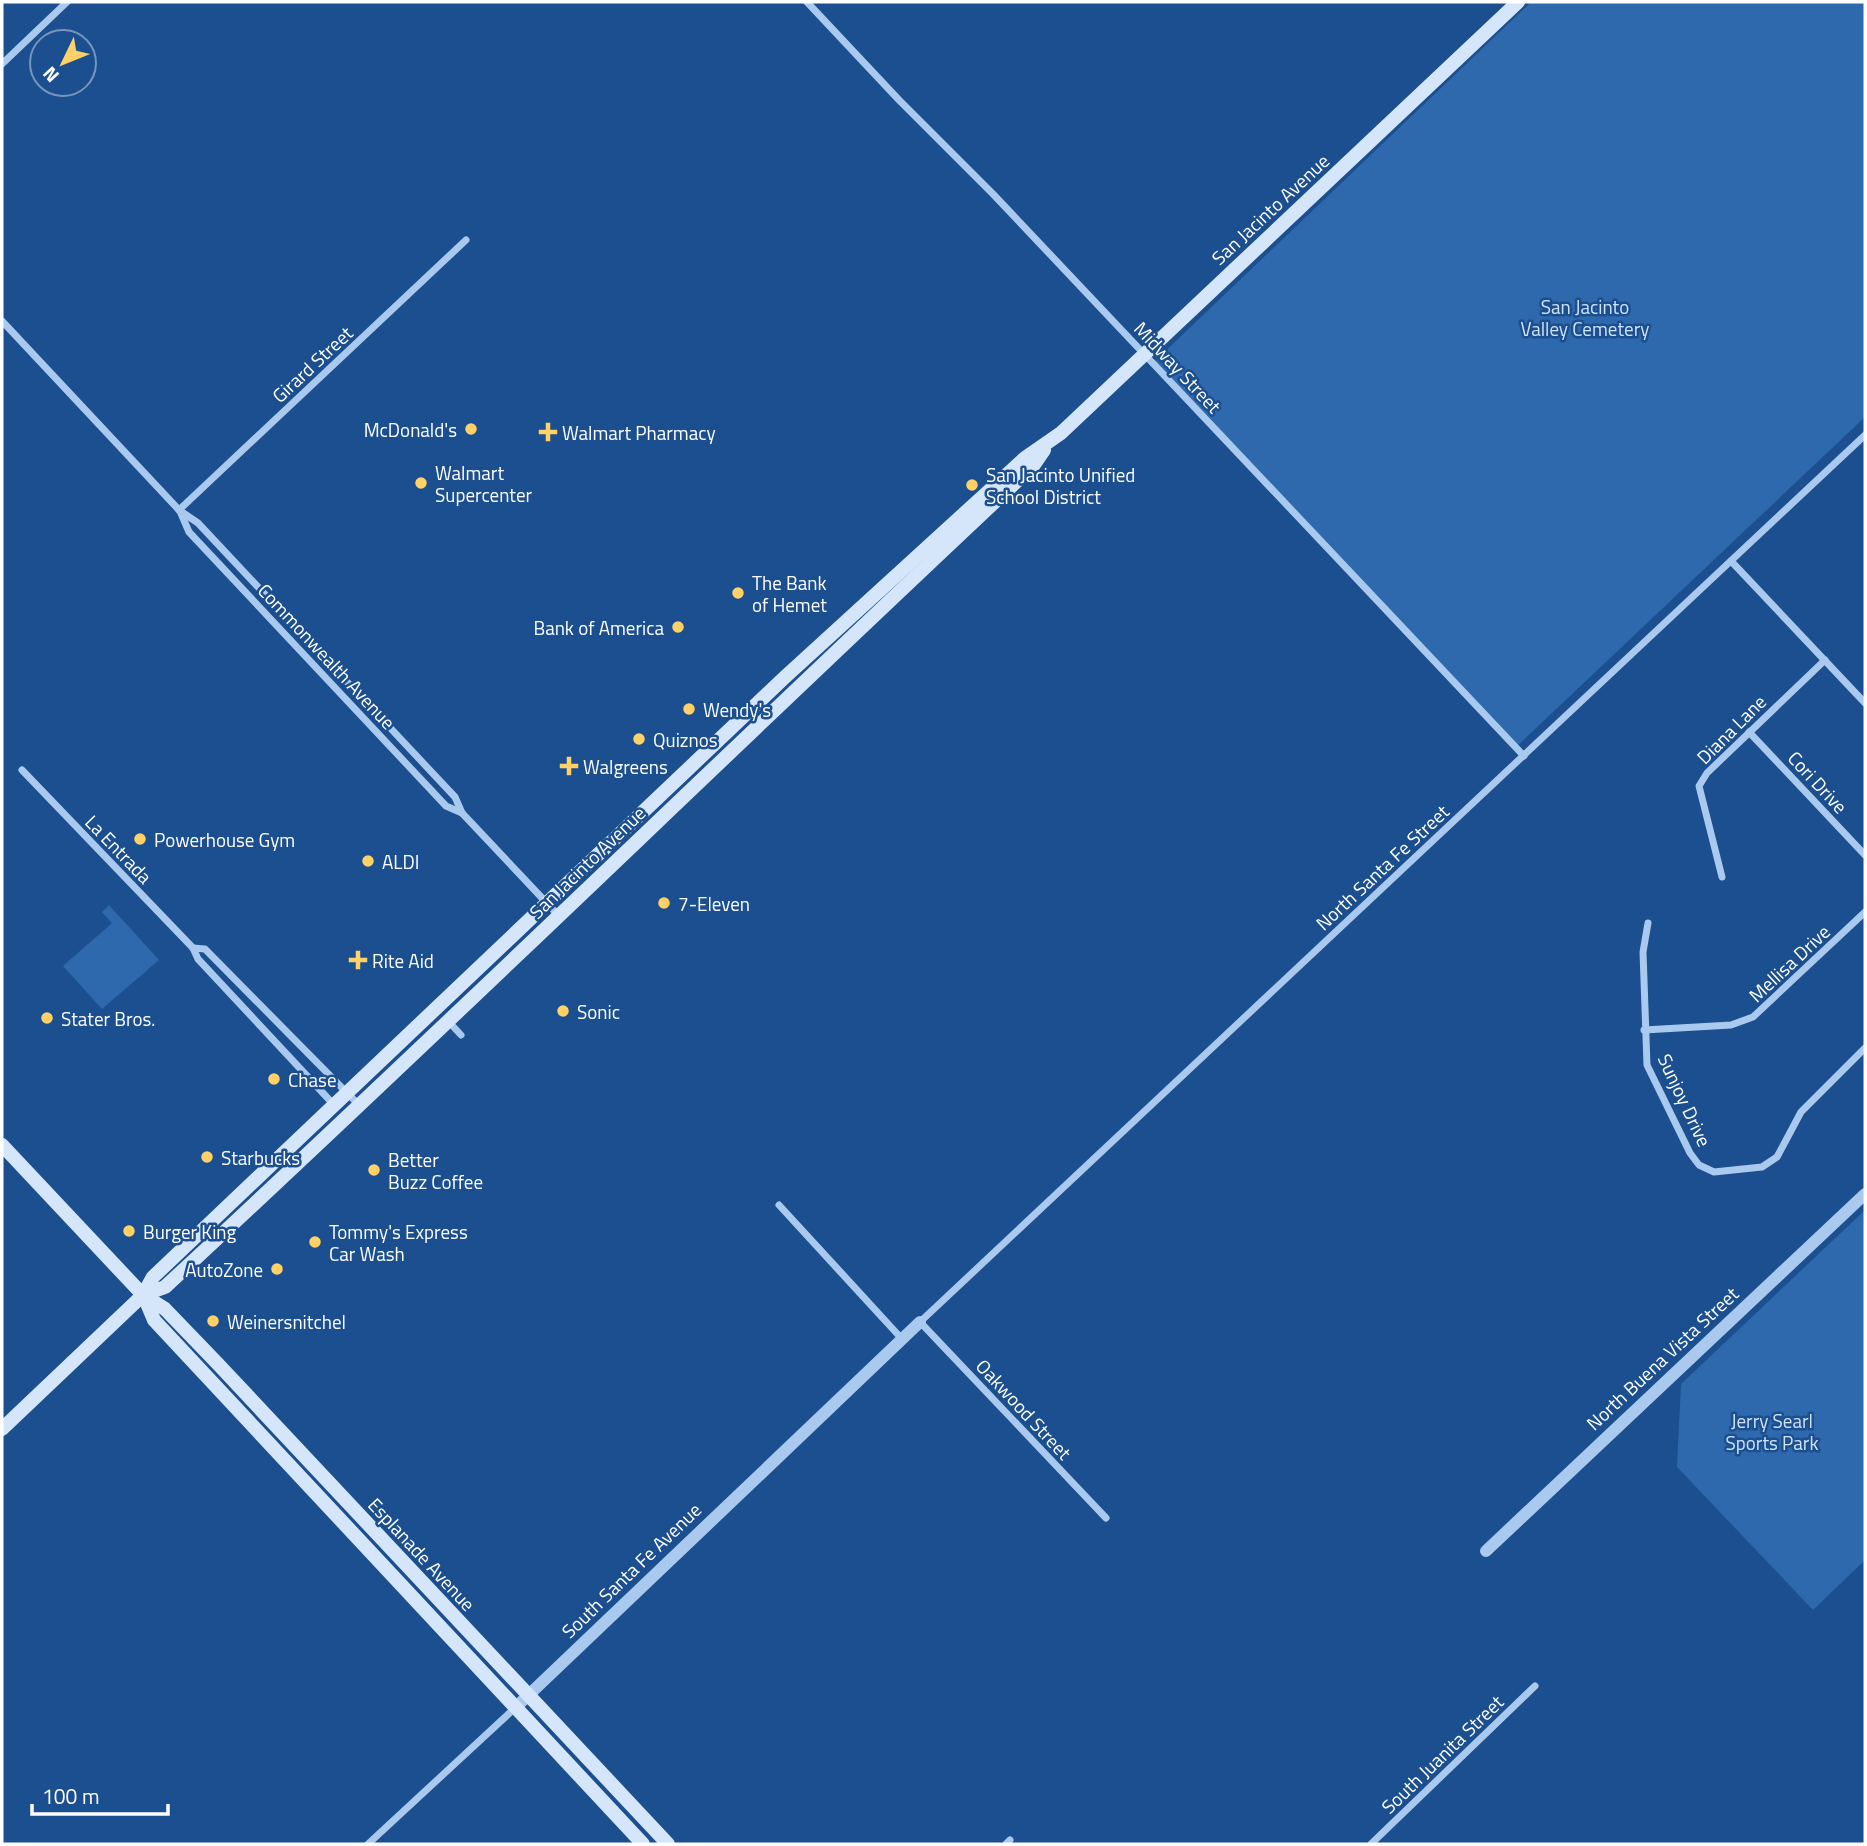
<svg xmlns="http://www.w3.org/2000/svg" width="1867" height="1846" viewBox="0 0 1867 1846" font-family="'Titillium Web',sans-serif">
	<style>
		.green { fill: #2e69ad }
		.lines { fill: none; stroke-linecap: round; stroke-linejoin: round }
		.minor { stroke: #a9c9ee; stroke-width: 7 }
		.tertiary { stroke: #a9c9ee; stroke-width: 12 }
		.secondary { stroke: #d6e6fa; stroke-width: 14 }
		.poi-dot { fill: #ffd166; stroke: #1b4f8f; stroke-width: 2.5 }
		.labels { text-anchor: middle; dominant-baseline: central; stroke-width: 5; stroke-linejoin: round; paint-order: stroke }
		.street-label { font-size: 19px; fill: #fff; stroke: #1b4f8f }
		.park-label { font-size: 19px; fill: #cfe3fa; stroke: #1b4f8f }
		.poi-label { font-size: 19px; fill: #fff; stroke: #1b4f8f; text-anchor: start }
	</style>
	<rect width="100%" height="100%" fill="#1b4f8f"/>
	<g class="green">
		<path d="M1531,2H1865V417L1515,748L1155,361Z"/>
		<path d="M109,905L159,960L102,1009L63,966L112,923L102,912Z"/>
		<path d="M1865,1210V1560L1813,1610L1677,1467L1681,1384Z"/>
	</g>
	<g class="lines">
		<g class="minor">
			<path d="M807,2L899,100L993,194L1524,756"/>
			<path d="M2,64L67,2"/>
			<path d="M2,321L179,510L198,523L455,797L462,813L559,916"/>
			<path d="M179,510L466,240"/>
			<path d="M180,511L189,532L446,806L462,813"/>
			<path d="M1731,561L1865,703"/>
			<path d="M1749,732L1865,855"/>
			<path d="M22,770L193,948L198,959L336,1107"/>
			<path d="M1722,877L1699,786L1707,773L1825,660"/>
			<path d="M1648,923L1643,952L1647,1065L1690,1153L1699,1165L1714,1172L1762,1167L1777,1157L1801,1112L1865,1048"/>
			<path d="M193,948L205,949L359,1105"/>
			<path d="M449,1022L461,1035"/>
			<path d="M1644,1030L1731,1025L1753,1017L1865,912"/>
			<path d="M779,1205L902,1339"/>
			<path d="M1106,1518L920,1322L1865,435"/>
			<path d="M368,1844L515,1708"/>
			<path d="M1006,1844L1010,1840"/>
			<path d="M1371,1844L1535,1686"/>
		</g>
		<g class="tertiary">
			<path d="M1486,1551L1865,1194"/>
			<path d="M515,1708L920,1322"/>
		</g>
		<g class="secondary">
			<path d="M2,1145L143,1295L165,1309L218,1364L668,1844"/>
			<path d="M143,1295L165,1287C457,1017 742,738 1033,466L1044,450"/>
			<path d="M144,1296L154,1320L643,1844"/>
			<path d="M2,1429L143,1295L153,1277L785,677L1025,458L1061,433L1518,2"/>
		</g>
	</g>
	<g class="poi-dot">
		<circle cx="471" cy="429" r="7"/>
		<path d="M544.5 421.5h7v7h7v7h-7v7h-7v-7h-7v-7h7z"/>
		<circle cx="421" cy="483" r="7"/>
		<circle cx="972" cy="485" r="7"/>
		<circle cx="738" cy="593" r="7"/>
		<circle cx="678" cy="627" r="7"/>
		<circle cx="689" cy="709" r="7"/>
		<circle cx="639" cy="739" r="7"/>
		<path d="M565.5 755.5h7v7h7v7h-7v7h-7v-7h-7v-7h7z"/>
		<circle cx="140" cy="839" r="7"/>
		<circle cx="368" cy="861" r="7"/>
		<circle cx="664" cy="903" r="7"/>
		<path d="M354.5 949.5h7v7h7v7h-7v7h-7v-7h-7v-7h7z"/>
		<circle cx="563" cy="1011" r="7"/>
		<circle cx="47" cy="1018" r="7"/>
		<circle cx="274" cy="1079" r="7"/>
		<circle cx="207" cy="1157" r="7"/>
		<circle cx="374" cy="1170" r="7"/>
		<circle cx="129" cy="1231" r="7"/>
		<circle cx="315" cy="1242" r="7"/>
		<circle cx="277" cy="1269" r="7"/>
		<circle cx="213" cy="1321" r="7"/>
	</g>
	<g class="labels">
		<g class="street-label">
			<text transform="translate(1270 209) rotate(-43)">San Jacinto Avenue</text>
			<text transform="translate(312 364) rotate(-43)">Girard Street</text>
			<text transform="translate(1178 367) rotate(47)">Midway Street</text>
			<text transform="translate(327 656) rotate(47)">Commonwealth Avenue</text>
			<text transform="translate(1731 729) rotate(-45)">Diana Lane</text>
			<text transform="translate(1818 782) rotate(47)">Cori Drive</text>
			<text transform="translate(119 849) rotate(46)">La Entrada</text>
			<text transform="translate(587 862) rotate(-44)">San Jacinto Avenue</text>
			<text transform="translate(1382 867) rotate(-43)">North Santa Fe Street</text>
			<text transform="translate(1789 963) rotate(-43)">Mellisa Drive</text>
			<text transform="translate(1685 1100) rotate(65)">Sunjoy Drive</text>
			<text transform="translate(1662 1358) rotate(-43)">North Buena Vista Street</text>
			<text transform="translate(1024 1409) rotate(47)">Oakwood Street</text>
			<text transform="translate(422 1554) rotate(47)">Esplanade Avenue</text>
			<text transform="translate(631 1570) rotate(-44)">South Santa Fe Avenue</text>
			<text transform="translate(1442 1754) rotate(-44)">South Juanita Street</text>
		</g>
		<g class="park-label">
			<text x="1585" y="306">San Jacinto<tspan x="1585" dy="22">Valley Cemetery</tspan></text>
			<text x="1772" y="1420">Jerry Searl<tspan x="1772" dy="22">Sports Park</tspan></text>
		</g>
		<g class="poi-label">
			<text x="457" y="429" text-anchor="end">McDonald's</text>
			<text x="562" y="432">Walmart Pharmacy</text>
			<text x="435" y="472">Walmart<tspan x="435" dy="22">Supercenter</tspan></text>
			<text x="986" y="474">San Jacinto Unified<tspan x="986" dy="22">School District</tspan></text>
			<text x="752" y="582">The Bank<tspan x="752" dy="22">of Hemet</tspan></text>
			<text x="664" y="627" text-anchor="end">Bank of America</text>
			<text x="703" y="709">Wendy's</text>
			<text x="653" y="739">Quiznos</text>
			<text x="583" y="766">Walgreens</text>
			<text x="154" y="839">Powerhouse Gym</text>
			<text x="382" y="861">ALDI</text>
			<text x="678" y="903">7-Eleven</text>
			<text x="372" y="960">Rite Aid</text>
			<text x="577" y="1011">Sonic</text>
			<text x="61" y="1018">Stater Bros.</text>
			<text x="288" y="1079">Chase</text>
			<text x="221" y="1157">Starbucks</text>
			<text x="388" y="1159">Better<tspan x="388" dy="22">Buzz Coffee</tspan></text>
			<text x="143" y="1231">Burger King</text>
			<text x="329" y="1231">Tommy's Express<tspan x="329" dy="22">Car Wash</tspan></text>
			<text x="263" y="1269" text-anchor="end">AutoZone</text>
			<text x="227" y="1321">Weinersnitchel</text>
		</g>
	</g>
	<rect width="1867" height="1846" fill="none" stroke="#ffffff" stroke-width="7"/>
	<g transform="translate(63 63) rotate(227)"><circle r="33" fill="#1b4f8f" stroke="#7695bc" stroke-width="2"/>
	<path d="M0-5L12 26L0 18L-12 26Z" fill="#ffd166"/>
	<text y="-10" font-size="19" font-weight="bold" text-anchor="middle" fill="#ffffff">N</text>
	</g>
	<path d="M32 1804v10h136v-10" fill="none" stroke="#ffffff" stroke-width="3.5"/>
	<text x="42" y="1804" font-size="21" fill="#ffffff" stroke="#1b4f8f" stroke-width="5" paint-order="stroke">100 m</text>
</svg>
